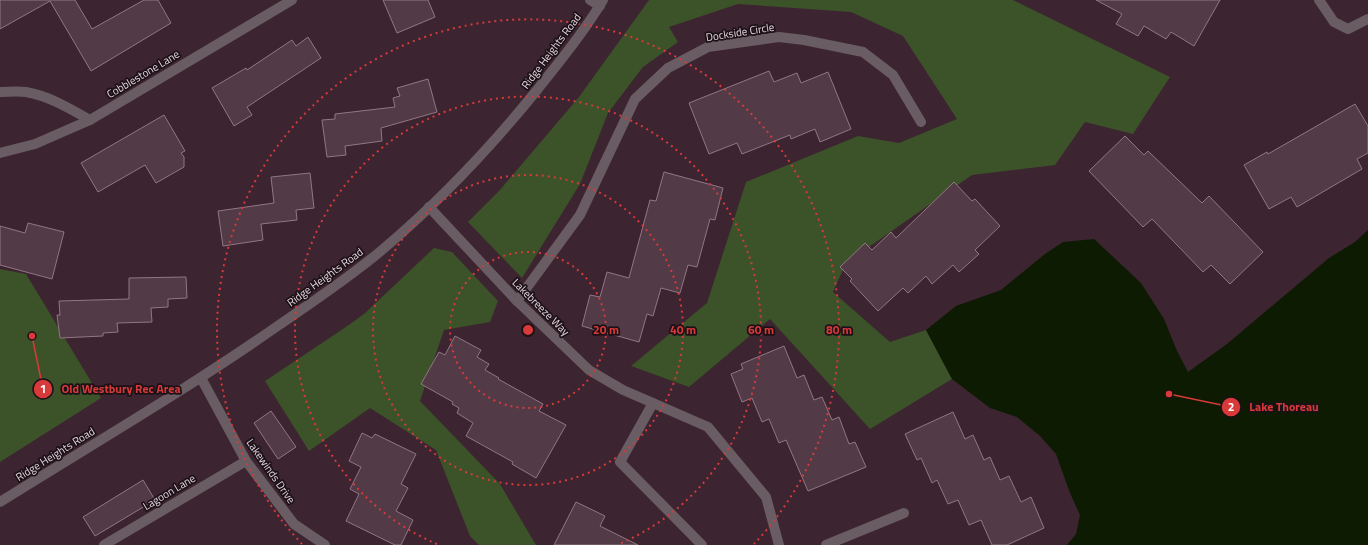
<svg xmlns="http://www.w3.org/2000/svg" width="1368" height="545" viewBox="0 0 1368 545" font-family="'Titillium Web',sans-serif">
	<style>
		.green { fill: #3c5229 }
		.water { fill: #0d1b02 }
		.building { fill: #533a47; stroke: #937685 }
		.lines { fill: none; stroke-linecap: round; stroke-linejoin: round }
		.minor { stroke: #695c62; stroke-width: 10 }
		.ring { fill: none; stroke: #d83a3a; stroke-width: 2; stroke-dasharray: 2 4 }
		.labels { text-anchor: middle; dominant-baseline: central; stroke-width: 3.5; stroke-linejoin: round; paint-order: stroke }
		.street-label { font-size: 11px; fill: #e7d7df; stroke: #1c1117 }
		.centre { fill: #d83a3a; stroke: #1c1117; stroke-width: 2 }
		.ring-label { font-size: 12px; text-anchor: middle; font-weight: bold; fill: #d83a3a; stroke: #1c1117; stroke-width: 3.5; stroke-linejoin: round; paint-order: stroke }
		.leader { fill: none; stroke: #d83a3a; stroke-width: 1.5 }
		.callout-dot { fill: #d83a3a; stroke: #1c1117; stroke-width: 1.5 }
		.mark-label { font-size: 12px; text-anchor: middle; font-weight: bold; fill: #fff }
		.callout-label { font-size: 12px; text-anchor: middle; font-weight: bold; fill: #d83a3a; stroke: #1c1117; stroke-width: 3.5; stroke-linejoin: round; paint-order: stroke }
	</style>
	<rect width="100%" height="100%" fill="#3c2431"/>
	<g class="green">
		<path d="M649,0H1013L1170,77L1133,134L1085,122L1055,165L972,175L846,263L833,292L890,342L926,330L952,379L870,429L770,319L689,387L631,366L707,303L746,182L858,136L899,143L957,119L903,36L851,12L738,4L669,27L678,42L643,67L608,113L580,184L522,278L468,222L499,191L579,97Z"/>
		<path d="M434,248L452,252L498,301L490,322L444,330L420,401L500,484L536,545H479L470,536L436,450L370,408L309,451L265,381L343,329L364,314Z"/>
		<path d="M0,269L26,274L101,398L0,462Z"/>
	</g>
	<path class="water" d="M1368,230V545H1067L1076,534L1080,515L1070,493L1056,454L1040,436L1017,417L990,408L952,379L926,330L956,306L1001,290L1045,254L1063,242L1094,239L1141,283L1164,319L1177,351L1188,372L1227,344L1329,258L1355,242Z"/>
	<g class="building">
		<path d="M0,0H75L92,29L144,0H158L171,23L91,71L50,1L0,29Z"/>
		<path d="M383,0H428L435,17L397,33Z"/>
		<path d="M1096,0H1220L1194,46L1171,32L1166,39L1144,26L1138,36L1116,24L1122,14Z"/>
		<path d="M308,37L321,58L247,107L252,115L234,126L212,88L246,68L247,70L292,40L296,46Z"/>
		<path d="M769,71L774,82L797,73L801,83L828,72L851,129L820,142L815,129L791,139L790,135L742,154L737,143L709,154L689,103Z"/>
		<path d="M428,79L437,112L381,128L382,141L345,146L346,155L327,157L322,120L335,119V114L395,107L393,98L400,96L397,88Z"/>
		<path d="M1355,104L1368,126V153L1357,159L1362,169L1297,207L1291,197L1269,209L1244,165L1267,152L1268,154Z"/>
		<path d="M164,115L185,151L181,153L184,157V167L156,183L145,165L98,192L81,163Z"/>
		<path d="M1125,136L1144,155L1148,151L1202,203L1209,196L1263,252L1230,284L1211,265L1203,272L1152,219L1143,227L1089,171Z"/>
		<path d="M664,172L723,188L715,220L710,219L697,267L688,265L680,293L661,288L653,316L647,314L639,342L582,326L590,295L600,297L607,272L629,278L650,200L656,201Z"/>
		<path d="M310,173L314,208L296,210L297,220L261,224L263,240L223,246L218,211L274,203L271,177Z"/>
		<path d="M954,182L972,201L975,199L1000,226L975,250L979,254L959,272L953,265L932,284L926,276L908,293L903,288L878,311L850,281L852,279L840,267L865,243L872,250L891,232L896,238Z"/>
		<path d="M28,223L64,232L52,279L0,265V226L25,233Z"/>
		<path d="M186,277L187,298L168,299V307L151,308L152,322L117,323L118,332L103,333V336L60,338L57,315H60L59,301L129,299V278Z"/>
		<path d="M455,336L481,350L477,357L489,364L485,370L499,378L498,379L543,404L539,411L566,425L536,478L512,464L513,462L466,436L473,423L457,413L459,408L452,404L453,402L421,384L439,352L445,355Z"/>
		<path d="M784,346L797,378L804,375L814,400L822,397L832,420L839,417L849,444L855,442L866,467L808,491L786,440L779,443L769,419L762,422L752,398L742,402L731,374L743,369L741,364Z"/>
		<path d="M271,411L296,447L278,459L254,423Z"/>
		<path d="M953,412L965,439L973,435L984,460L990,457L1000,480L1009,476L1021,502L1031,497L1044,528L1007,545H992L981,520L969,525L958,500L948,504L937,480L932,483L921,458L917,460L905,434Z"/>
		<path d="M362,433L372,438L375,434L416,454L401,484L408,488L396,511L413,520L401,545H395L346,521L359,494L350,489L361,467L349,461Z"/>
		<path d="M143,480L155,500L95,536L83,517Z"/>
		<path d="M576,502L605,516L600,526L638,545H554Z"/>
	</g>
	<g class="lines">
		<g class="minor">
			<path d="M590,0L600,6"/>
			<path d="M1319,0L1334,22L1348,29L1368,19"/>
			<path d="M0,92C8,92 17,91 26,92C49,96 69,108 90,120"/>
			<path d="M0,153L35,144L90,120L292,0"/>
			<path d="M429,207L517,301L589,370L623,390L653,403"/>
			<path d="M517,301L580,215L635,99L668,68L708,47L779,37L804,40L863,52L893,75L921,122"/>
			<path d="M201,378L246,461L294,524L325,545"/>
			<path d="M0,502C93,444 189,388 279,325C314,301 350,277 382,250C439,202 491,147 537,90C560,61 584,32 603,0"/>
			<path d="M104,545L246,461"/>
			<path d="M702,545L620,462L653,403L708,427L766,497L779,545"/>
			<path d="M826,545L904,513"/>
		</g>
	</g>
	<g class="ring">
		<circle cx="528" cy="330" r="78"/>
		<circle cx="528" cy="330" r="155"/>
		<path d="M437 544A233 233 0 1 1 619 544"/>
		<path d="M302 544A311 311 0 1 1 754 544"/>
	</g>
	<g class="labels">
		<g class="street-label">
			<text transform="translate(740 32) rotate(-9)">Dockside Circle</text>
			<text transform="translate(551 51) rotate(-53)">Ridge Heights Road</text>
			<text transform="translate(143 74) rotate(-31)">Cobblestone Lane</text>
			<text transform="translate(325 277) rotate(-36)">Ridge Heights Road</text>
			<text transform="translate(541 307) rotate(45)">Lakebreeze Way</text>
			<text transform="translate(55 454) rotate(-32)">Ridge Heights Road</text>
			<text transform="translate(271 471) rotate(55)">Lakewinds Drive</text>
			<text transform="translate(169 492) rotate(-31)">Lagoon Lane</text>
		</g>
	</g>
	<circle cx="528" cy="330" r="6" class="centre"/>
	<g class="ring-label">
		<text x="606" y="334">20 m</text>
		<text x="683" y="334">40 m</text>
		<text x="761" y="334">60 m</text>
		<text x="839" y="334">80 m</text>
	</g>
	<path class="leader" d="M32 336L43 389M1169 394L1231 407"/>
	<g class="callout-dot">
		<circle cx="32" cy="336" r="4"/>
		<circle cx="1169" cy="394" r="4"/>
		<circle cx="43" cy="389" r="10"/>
		<circle cx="1231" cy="407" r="10"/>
	</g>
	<g class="mark-label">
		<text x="43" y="393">1</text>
		<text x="1231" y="411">2</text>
	</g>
	<g class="callout-label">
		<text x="121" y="393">Old Westbury Rec Area</text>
		<text x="1284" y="411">Lake Thoreau</text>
	</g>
</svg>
